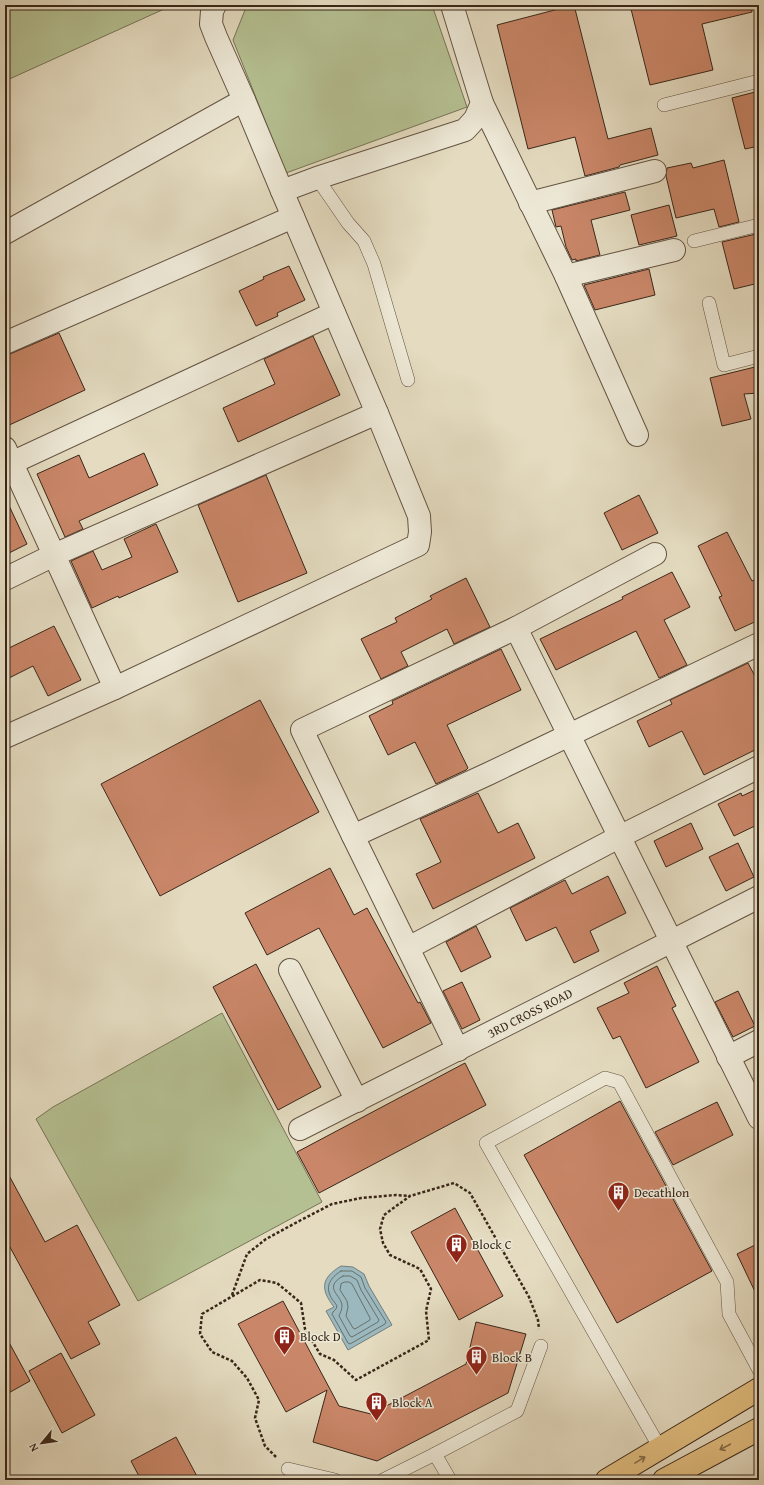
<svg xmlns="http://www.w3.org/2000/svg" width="764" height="1485" viewBox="0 0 764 1485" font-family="'Gentium Book Plus',serif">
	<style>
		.green { fill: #b5c092; stroke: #777456 }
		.water { fill: #9ab8bd; stroke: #737e7b }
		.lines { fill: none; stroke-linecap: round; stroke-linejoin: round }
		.shore { stroke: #6a706b; stroke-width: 1 }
		.building { fill: #c98668; stroke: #392719 }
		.service-casing { stroke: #645443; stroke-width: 14 }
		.minor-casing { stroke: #645443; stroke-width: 24 }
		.primary-casing { stroke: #392719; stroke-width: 24 }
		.path { stroke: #392719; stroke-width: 2.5; stroke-dasharray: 3 2; stroke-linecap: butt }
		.service { stroke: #ede8d6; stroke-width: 13 }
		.minor { stroke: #ede8d6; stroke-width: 22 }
		.primary { stroke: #e2be80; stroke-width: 22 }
		.oneway { stroke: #856b47 }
		.labels { text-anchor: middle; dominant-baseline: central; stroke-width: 3; stroke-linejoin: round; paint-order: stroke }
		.street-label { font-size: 13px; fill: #392719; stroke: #ede8d6 }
		.poi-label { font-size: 13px; fill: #392719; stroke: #ede8d6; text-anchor: start }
	</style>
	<rect width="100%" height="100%" fill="#e4dbc0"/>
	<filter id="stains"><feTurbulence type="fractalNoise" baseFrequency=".005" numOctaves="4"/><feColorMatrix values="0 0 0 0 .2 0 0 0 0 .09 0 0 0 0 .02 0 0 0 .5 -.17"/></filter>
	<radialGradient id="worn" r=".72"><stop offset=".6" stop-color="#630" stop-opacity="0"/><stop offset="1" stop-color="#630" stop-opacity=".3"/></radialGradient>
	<g class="green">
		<path d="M5,5H173L5,81Z"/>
		<path d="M247,5H432L467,107L286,173L233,40Z"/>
		<path d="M222,1013L322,1202L138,1301L36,1119L53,1107Z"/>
	</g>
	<path class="water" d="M341,1266L353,1267L364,1274L369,1286L392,1325L348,1350L326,1311L334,1307C320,1289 321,1278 341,1266Z"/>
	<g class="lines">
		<g class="shore">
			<path d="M341,1271H352L361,1277L365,1288L386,1322L385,1324L350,1344L348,1343L332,1314L333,1312L336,1309L337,1306C335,1302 331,1299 330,1295C325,1284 333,1276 341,1271Z"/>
			<path d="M343,1276H350L357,1280L361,1290L379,1320L378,1322L352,1337L350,1336L339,1316C340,1313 342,1310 342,1306C342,1295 322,1288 343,1276Z"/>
			<path d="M345,1282H349L352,1284L370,1318V1320L355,1329L353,1328L346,1316L348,1307L347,1301L340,1290L341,1284Z"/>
		</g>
	</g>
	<g class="building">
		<path d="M574,5L608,139L651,128L658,155L620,165L619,167L585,176L575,137L528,149L497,25Z"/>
		<path d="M630,5H751L752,12L702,24L713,70L650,85Z"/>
		<path d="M759,91V146L745,149L732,98Z"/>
		<path d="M724,160L739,222L719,227L714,209L676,218L666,176L667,168L691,163L693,168Z"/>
		<path d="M625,192L630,210L591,220L600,255L576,261V259L572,260L566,247L561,226L556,227L552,210Z"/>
		<path d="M669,205L677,236L639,245L631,215Z"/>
		<path d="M756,234L759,248V283L734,289L722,242Z"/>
		<path d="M289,266L305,300L277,313L278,316L256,326L239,291L264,279L263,277Z"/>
		<path d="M649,269L655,295L595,310L584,285Z"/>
		<path d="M59,333L85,390L5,427V355L10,354Z"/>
		<path d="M313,336L340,395L238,442L223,408L275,384L264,359Z"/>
		<path d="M759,366V393L744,394L751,419L722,426L710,378Z"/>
		<path d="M144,453L158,485L79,521L83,529L65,537L37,474L79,455L89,478Z"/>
		<path d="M266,475L307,573L238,602L198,505Z"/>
		<path d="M639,495L658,533L622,550L604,513Z"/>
		<path d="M5,497L27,544L5,555Z"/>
		<path d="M156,524L178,572L119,598L118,596L92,608L71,561L93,551L102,570L132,557L124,539Z"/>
		<path d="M727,532L752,581L759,578V620L735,631L719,597L722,596L698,546Z"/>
		<path d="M672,572L690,607L664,620L687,665L659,678L636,631L556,670L540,639L623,599L622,597Z"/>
		<path d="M466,578L490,627L454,644L447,629L401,652L408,666L381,679L361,639L397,622L395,618L432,599L430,596Z"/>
		<path d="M54,626L81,680L48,696L33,666L5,680V650Z"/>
		<path d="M501,649L521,690L447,725L468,768L466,770L436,784L415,742L388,755L369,716L393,704L392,701Z"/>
		<path d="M748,663L759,684V748L704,775L682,731L649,747L637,721L672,704L670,700Z"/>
		<path d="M260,700L319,812L160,896L101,784Z"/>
		<path d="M759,788V824L734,836L718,804L741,793L742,796Z"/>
		<path d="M478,793L498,833L518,823L535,858L433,909L416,874L441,862L420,819Z"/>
		<path d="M691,823L703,849L666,867L654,841Z"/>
		<path d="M738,843L754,877L726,891L709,857Z"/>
		<path d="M330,868L354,915L367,908L418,1003L420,1002L431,1023L383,1048L319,928L267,955L245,913Z"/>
		<path d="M608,876L626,913L590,931L599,951L574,963L556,927L526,941L510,908L565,880L572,894Z"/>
		<path d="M476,926L491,957L461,972L446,942Z"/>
		<path d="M256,964L321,1087L278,1110L213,987Z"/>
		<path d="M657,966L676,1006L672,1008L699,1062L646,1088L620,1036L613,1039L597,1008L629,993L624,983Z"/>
		<path d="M462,982L480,1020L462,1029L443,991Z"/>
		<path d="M738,991L755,1026L733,1037L715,1002Z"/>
		<path d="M465,1063L486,1105L319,1193L297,1152Z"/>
		<path d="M620,1101L712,1271L617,1323L524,1155Z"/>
		<path d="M717,1102L733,1135L673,1165L655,1132Z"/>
		<path d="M5,1168L45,1242L77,1225L120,1305L88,1322L100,1344L71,1359L5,1238Z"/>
		<path d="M455,1208L503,1296L459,1320L411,1232Z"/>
		<path d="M759,1243V1300L737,1254Z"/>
		<path d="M283,1301L339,1406L371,1414L466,1364L476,1322L526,1334L508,1393L377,1461L313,1442L327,1390L286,1412L238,1324Z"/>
		<path d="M5,1335L30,1381L5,1395Z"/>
		<path d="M61,1353L95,1415L62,1433L29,1371Z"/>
		<path d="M176,1437L199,1480H141L131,1461Z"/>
	</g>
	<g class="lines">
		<defs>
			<g id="service">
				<path d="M664,105L759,81"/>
				<path d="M317,178L348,223L364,241L374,264L408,380"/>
				<path d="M694,241L759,225"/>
				<path d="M709,303L724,365L759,356"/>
				<path d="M660,1448L486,1143L605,1078L619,1082L727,1282L729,1314L759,1370"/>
				<path d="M435,1454L517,1411L541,1346"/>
				<path d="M288,1469L335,1480"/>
				<path d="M383,1480L435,1454L450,1480"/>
			</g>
			<g id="minor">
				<path d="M482,103L566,276L637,435"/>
				<path d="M282,191L317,178L465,130L475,119L482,103L452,5"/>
				<path d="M530,203L655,171"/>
				<path d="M5,233L244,100"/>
				<path d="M566,276L674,250"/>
				<path d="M5,343L293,217"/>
				<path d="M5,448L115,688"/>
				<path d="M5,466L334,313"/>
				<path d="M5,579L54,555L377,413"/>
				<path d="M516,628L759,1118"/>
				<path d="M5,737L115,688L418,545L420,532L419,516L377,413L282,191L244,100L216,37L211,24L212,11L215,5"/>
				<path d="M353,836L488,774L759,644"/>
				<path d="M408,948L619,837L759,767"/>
				<path d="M290,970L357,1101"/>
				<path d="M458,1050L353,836L302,730L516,628L655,554"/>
				<path d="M728,1057L759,1041"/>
				<path d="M300,1129L759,897"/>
			</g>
			<g id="primary">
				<path d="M607,1480L759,1389"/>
				<path d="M664,1480L759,1429"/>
			</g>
		</defs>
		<use href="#service" class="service-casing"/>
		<use href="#minor" class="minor-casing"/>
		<use href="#primary" class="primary-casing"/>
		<g class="path">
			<path d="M232,1295L247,1254L266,1239L301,1220L332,1204L361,1198L396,1195L410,1196"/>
			<path d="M276,1457L265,1446L255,1418L259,1400L247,1378L232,1361L212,1352L200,1334L202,1314L260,1280L277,1283L301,1303L305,1329L320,1354L334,1360L356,1380L429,1340L426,1311L431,1289L420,1269L390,1255L383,1243L380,1229L384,1215L410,1196L454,1183L470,1193L529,1297L538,1320L539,1329"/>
		</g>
		<use href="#service" class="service"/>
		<use href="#minor" class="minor"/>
		<use href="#primary" class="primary"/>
	</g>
	<defs><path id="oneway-shaft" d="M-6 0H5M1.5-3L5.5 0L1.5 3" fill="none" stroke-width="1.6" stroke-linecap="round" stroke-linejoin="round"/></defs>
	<g class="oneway">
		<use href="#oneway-shaft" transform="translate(725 1447) rotate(152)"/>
		<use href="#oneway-shaft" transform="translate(640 1460) rotate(-31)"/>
	</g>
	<defs>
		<symbol id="building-pin" viewBox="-11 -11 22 30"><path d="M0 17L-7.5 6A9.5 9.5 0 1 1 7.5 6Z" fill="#8f2418" stroke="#ede8d6"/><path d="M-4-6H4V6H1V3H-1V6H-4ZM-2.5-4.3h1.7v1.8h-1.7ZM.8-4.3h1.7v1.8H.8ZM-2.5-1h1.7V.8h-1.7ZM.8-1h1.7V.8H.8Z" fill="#fff"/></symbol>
	</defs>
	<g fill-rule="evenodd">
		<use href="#building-pin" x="606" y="1180" width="25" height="34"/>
		<use href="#building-pin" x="444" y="1232" width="25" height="34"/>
		<use href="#building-pin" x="272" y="1324" width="25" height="34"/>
		<use href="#building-pin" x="464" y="1344" width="25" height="34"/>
		<use href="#building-pin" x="364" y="1390" width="25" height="34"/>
	</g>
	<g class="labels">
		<g class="street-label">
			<text transform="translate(530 1013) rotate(-27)">3RD CROSS ROAD</text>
		</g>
		<g class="poi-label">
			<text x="634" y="1192">Decathlon</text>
			<text x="472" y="1244">Block C</text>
			<text x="300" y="1336">Block D</text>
			<text x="492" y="1357">Block B</text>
			<text x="392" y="1402">Block A</text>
		</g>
	</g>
	<rect width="764" height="1485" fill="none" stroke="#e4dbc0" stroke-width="20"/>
	<rect x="6" y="6" width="752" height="1473" fill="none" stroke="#392719" stroke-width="2"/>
	<rect x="10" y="10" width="744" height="1465" fill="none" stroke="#392719"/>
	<g transform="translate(42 1443) rotate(241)" stroke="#ede8d6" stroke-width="3" paint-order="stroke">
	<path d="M0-3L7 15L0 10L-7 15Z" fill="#392719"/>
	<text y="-6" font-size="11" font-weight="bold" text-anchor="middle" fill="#392719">N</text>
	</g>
	<rect width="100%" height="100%" filter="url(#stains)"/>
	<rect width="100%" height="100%" fill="url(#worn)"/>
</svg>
